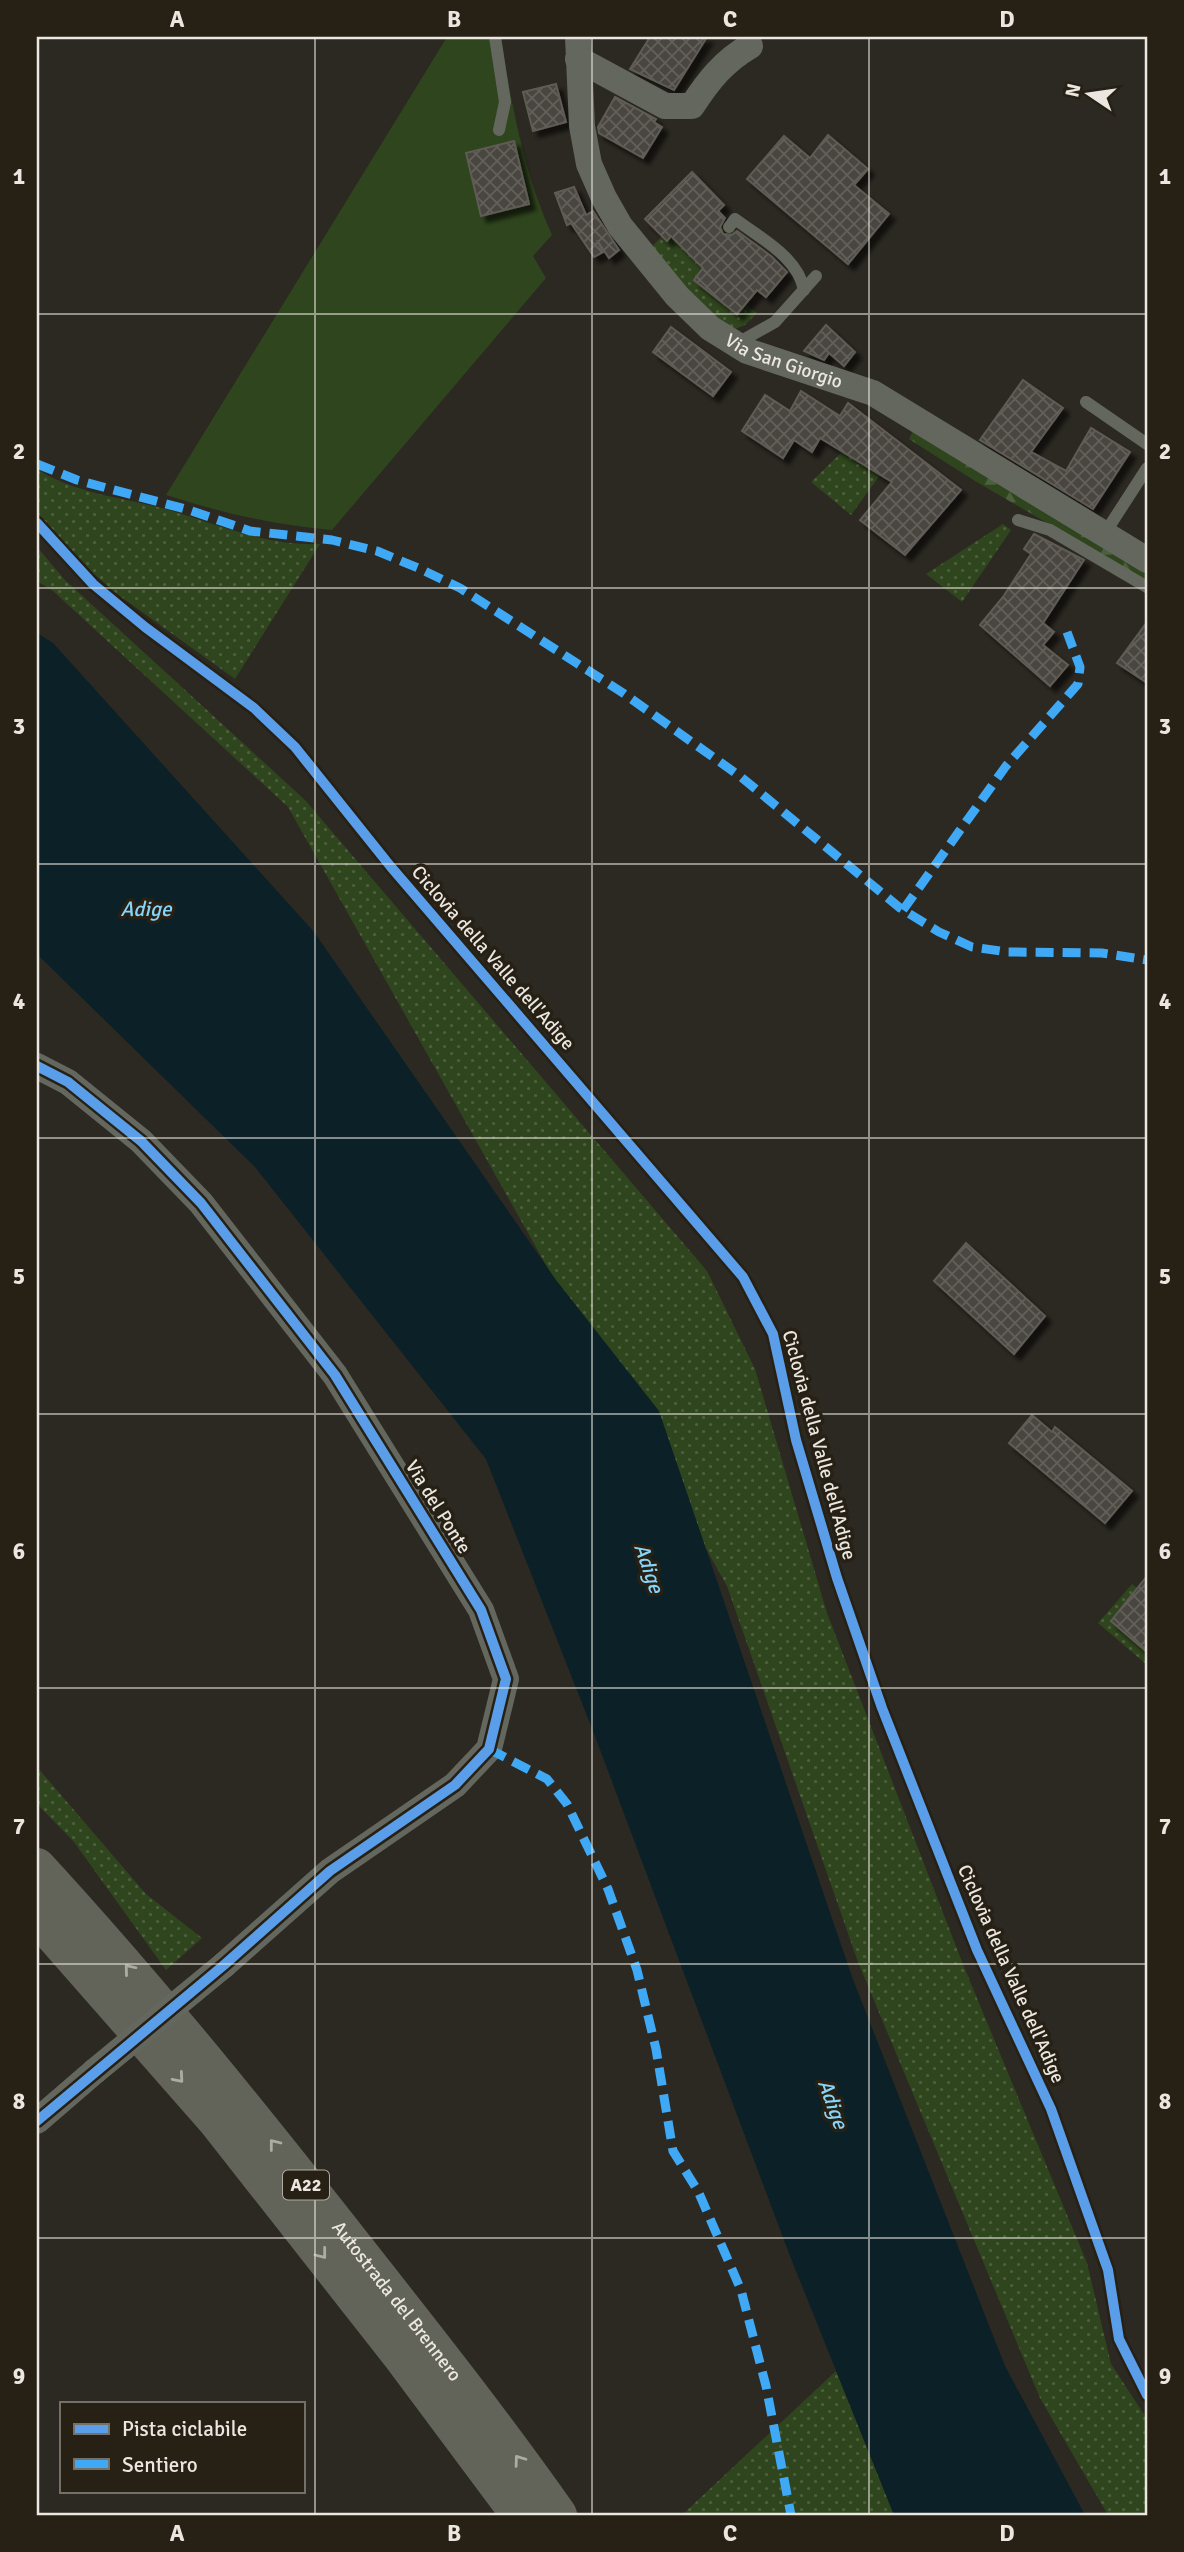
<svg xmlns="http://www.w3.org/2000/svg" width="1184" height="2552" viewBox="0 0 1184 2552" font-family="Signika,sans-serif">
	<style>
		.grass { fill: url(#grass-dots) }
		.forest { fill: url(#forest-firs) }
		.park { fill: #2f451d }
		.water { fill: #0b2027 }
		.building { fill: url(#building-cross-hatch); stroke: #5f5b56; stroke-width: 2; filter: url(#shadow) }
		.lines { fill: none; stroke-linecap: round; stroke-linejoin: round }
		.lane { stroke: #64675e; stroke-width: 12 }
		.street { stroke: #64675e; stroke-width: 26 }
		.highway { stroke: #626459; stroke-width: 38 }
		.street-bridge { stroke: #64675e; stroke-width: 26 }
		.quiet { stroke: #3fa9f5; stroke-width: 9; stroke-dasharray: 18 9; stroke-linecap: butt }
		.cycleway-casing { stroke: #262015; stroke-width: 15 }
		.cycleway { stroke: #5a9eea; stroke-width: 10 }
		.oneway { stroke: #adaca3 }
		.grid { fill: none; stroke: #ebe7e0; stroke-width: 2; stroke-opacity: 0.55 }
		.labels { text-anchor: middle; dominant-baseline: central; stroke-width: 7; stroke-linejoin: round; paint-order: stroke }
		.shield { fill: #262015; stroke: #b0aba3; stroke-width: 2 }
		.shield-label { font-size: 18px; font-weight: bold; fill: #ebe7e0 }
		.street-label { font-size: 19px; fill: #ebe7e0; stroke: #262015 }
		.water-label { font-size: 21px; font-style: italic; fill: #86d5f9; stroke: #262015 }
		.neatline { fill: none; stroke: #ebe7e0; stroke-width: 2.5 }
		.grid-label { font-size: 23px; text-anchor: middle; font-weight: bold; fill: #ebe7e0 }
	</style>
	<defs>
		<pattern id="grass-dots" width="8" height="8" patternUnits="userSpaceOnUse" patternTransform="scale(1.75)"><rect width="8" height="8" fill="#2f451d"/><path d="M2 2h.1M6 6h.1" fill="none" stroke="#4d603e" stroke-width="1.8" stroke-linecap="round"/></pattern>
		<pattern id="forest-firs" width="22" height="20" patternUnits="userSpaceOnUse" patternTransform="scale(1.75)"><rect width="22" height="20" fill="#2f451d"/><path d="M5 1l3.5 6h-7zM16 11l3.5 6h-7z" fill="#4d603e"/></pattern>
		<pattern id="building-cross-hatch" width="8" height="8" patternUnits="userSpaceOnUse" patternTransform="scale(1.75)"><rect width="8" height="8" fill="#49453f"/><path d="M0 0l8 8M0 8l8-8" fill="none" stroke="#63605a"/></pattern>
		<filter id="shadow"><feDropShadow dx="6" dy="6" stdDeviation="2" flood-color="#0009"/></filter>
	</defs>
	<rect width="100%" height="100%" fill="#2c2922"/>
	<g class="grass">
		<path d="M722,221L735,231L694,280L736,314L745,304L757,313L745,325L730,331L648,251L662,236L667,241L671,236Z"/>
		<path d="M842,452L880,475L851,515L811,482Z"/>
		<path d="M37,469C75,494 127,498 169,510C220,525 266,546 320,544L235,679L117,594L71,554L37,512Z"/>
		<path d="M1003,524L1011,530L962,602L926,574Z"/>
		<path d="M37,547L65,580L305,800L707,1271L755,1369L827,1613L964,1967L1087,2263L1111,2364L1147,2419V2515H1108L1040,2398L858,1962L727,1586L288,807L53,591L37,581Z"/>
		<path d="M1132,1584L1137,1588L1112,1621L1141,1647L1144,1644L1147,1647V1665L1098,1623Z"/>
		<path d="M37,1767L146,1894L202,1938L166,1970L74,1842L37,1804Z"/>
		<path d="M836,2371L894,2515H682Z"/>
	</g>
	<path class="forest" d="M915,427L1147,568V581L975,481L909,439Z"/>
	<path class="park" d="M447,37H501C511,103 524,174 552,235L533,256L546,278L332,530C274,525 222,513 166,495Z"/>
	<path class="water" d="M37,633L53,643L314,932L556,1280L659,1411L852,1977L1005,2366L1085,2515H894L790,2256L593,1731L486,1459L255,1167L37,954Z"/>
	<g class="building">
		<path d="M650,37H707L674,90L630,69Z"/>
		<path d="M556,84L566,122L533,131L523,92Z"/>
		<path d="M615,97L656,119L654,122L662,127L643,158L599,133L598,127Z"/>
		<path d="M828,135L868,169L854,185L889,214L848,264L747,179L784,136L810,158Z"/>
		<path d="M514,141L529,204L481,216L466,153Z"/>
		<path d="M692,172L724,205L718,211L725,218L720,227L723,234L732,235L737,231L771,256L787,272L766,297L757,290L737,314L694,280L703,268L671,236L667,241L645,219Z"/>
		<path d="M574,187L586,215L593,211L619,250L609,258L597,240L603,252L594,257L571,223L567,225L555,193Z"/>
		<path d="M826,325L855,352L844,366L829,353L824,360L804,351Z"/>
		<path d="M671,327L731,372L713,396L653,352Z"/>
		<path d="M1023,380L1063,408L1031,452L1066,471L1091,428L1130,452L1093,509L980,440Z"/>
		<path d="M801,391L840,416L848,403L961,490L905,555L860,520L892,482L820,438L812,452L794,440L783,458L742,431L765,395L790,411Z"/>
		<path d="M1034,534L1084,560L1043,623L1054,632L1043,645L1068,665L1050,686L980,625L1003,597L1031,554L1024,549Z"/>
		<path d="M1147,622V683L1117,663Z"/>
		<path d="M966,1243L1045,1316L1014,1354L934,1281Z"/>
		<path d="M1032,1415L1052,1432L1055,1427L1132,1491L1105,1523L1009,1443Z"/>
		<path d="M1147,1576V1652L1111,1621Z"/>
	</g>
	<g class="lines">
		<g class="lane">
			<path d="M495,37L505,102L499,130"/>
			<path d="M729,227L735,219C760,238 798,257 804,290"/>
			<path d="M736,344L775,322L816,276"/>
			<path d="M1086,402L1147,444"/>
			<path d="M1018,520L1050,530L1147,587"/>
			<path d="M1105,533L1147,468"/>
		</g>
		<g class="street">
			<path id="s1" d="M578,37L582,126L589,164L604,198L620,226L677,296L710,328L747,351L873,393L1147,560"/>
			<path d="M578,59L665,106H692C709,80 723,62 750,46"/>
			<path d="M37,1066L68,1082L141,1141L201,1203L335,1375L481,1610L506,1679L489,1749L455,1785L330,1871L224,1965"/>
			<path d="M37,2121L95,2071"/>
		</g>
		<g class="highway">
			<path id="s2" d="M37,1867C152,1992 258,2124 363,2258C430,2343 496,2427 558,2515"/>
			<path d="M37,1916L217,2121L400,2354L520,2515"/>
		</g>
		<path class="street-bridge" d="M95,2071L224,1965"/>
		<g class="quiet">
			<path d="M37,464L77,480L189,510L250,531L332,540L377,551L418,568L460,588L623,693L741,777L900,908L939,932L972,947L1008,952L1102,953L1147,960"/>
			<path d="M903,910L1006,766L1078,684L1080,667L1067,632"/>
			<path d="M489,1749L547,1779L567,1804L608,1889L637,1970L656,2049L673,2151L698,2191L741,2290L766,2386L791,2515"/>
		</g>
		<defs>
			<g id="cycleway">
				<path d="M37,523L93,584L145,627L254,708L295,747L391,867L743,1277L773,1334L796,1440L837,1578L882,1708L977,1950L1051,2109L1108,2270L1119,2339L1147,2395"/>
				<path d="M37,1066L68,1082L141,1141L201,1203L335,1375L481,1610L506,1679L489,1749L455,1785L330,1871L224,1965L37,2121"/>
			</g>
		</defs>
		<use href="#cycleway" class="cycleway-casing"/>
		<use href="#cycleway" class="cycleway"/>
	</g>
	<defs><path id="oneway-chevron" d="M-2-3.5L2.5 0L-2 3.5" fill="none" stroke-width="1.6" stroke-linecap="round" stroke-linejoin="round" transform="scale(1.75)"/></defs>
	<g class="oneway">
		<use href="#oneway-chevron" transform="translate(129 1969) rotate(-130)"/>
		<use href="#oneway-chevron" transform="translate(179 2078) rotate(49)"/>
		<use href="#oneway-chevron" transform="translate(274 2144) rotate(-128)"/>
		<use href="#oneway-chevron" transform="translate(322 2254) rotate(52)"/>
		<use href="#oneway-chevron" transform="translate(519 2460) rotate(-126)"/>
	</g>
	<path class="grid" d="M315,37V2515M592,37V2515M869,37V2515M37,314H1147M37,588H1147M37,864H1147M37,1138H1147M37,1414H1147M37,1688H1147M37,1964H1147M37,2238H1147"/>
	<g class="labels">
		<rect class="shield" x="283" y="2170.5" width="46" height="29" rx="5"/>
		<g class="shield-label">
			<text x="306" y="2185">A22</text>
		</g>
		<g class="street-label">
			<text stroke="none"><textPath href="#s1" startOffset="415">Via San Giorgio</textPath></text>
			<text transform="translate(493 958) rotate(49)">Ciclovia della Valle dell'Adige</text>
			<text transform="translate(819 1445) rotate(75)">Ciclovia della Valle dell'Adige</text>
			<text transform="translate(438 1507) rotate(58)">Via del Ponte</text>
			<text transform="translate(1011 1974) rotate(66)">Ciclovia della Valle dell'Adige</text>
			<text stroke="none"><textPath href="#s2" startOffset="564">Autostrada del Brennero</textPath></text>
		</g>
		<g class="water-label">
			<text x="146" y="909">Adige</text>
			<text transform="translate(649 1568) rotate(71)">Adige</text>
			<text transform="translate(833 2104) rotate(70)">Adige</text>
		</g>
	</g>
	<rect width="1184" height="2552" fill="none" stroke="#262015" stroke-width="77"/>
	<rect x="60" y="2402" width="245" height="91" fill="#262015" stroke="#757066" stroke-width="2"/>
	<rect x="74" y="2424" width="35" height="10" fill="#5a9eea" stroke="#757066" stroke-width="2"/>
	<text x="122" y="2436" font-size="21" fill="#ebe7e0">Pista ciclabile</text>
	<rect x="74" y="2459" width="35" height="10" fill="#3fa9f5" stroke="#757066" stroke-width="2"/>
	<text x="122" y="2472" font-size="21" fill="#ebe7e0">Sentiero</text>
	<g transform="translate(1089 94) rotate(283)" stroke="#262015" stroke-width="5" paint-order="stroke">
	<path d="M0-5L12 26L0 18L-12 26Z" fill="#ebe7e0"/>
	<text y="-10" font-size="19" font-weight="bold" text-anchor="middle" fill="#ebe7e0">N</text>
	</g>
	<rect x="38" y="38" width="1108" height="2476" class="neatline"/>
	<g class="grid-label">
		<text x="177" y="27">A</text>
		<text x="454" y="27">B</text>
		<text x="730" y="27">C</text>
		<text x="1007" y="27">D</text>
		<text x="19" y="184">1</text>
		<text x="1165" y="184">1</text>
		<text x="19" y="459">2</text>
		<text x="1165" y="459">2</text>
		<text x="19" y="734">3</text>
		<text x="1165" y="734">3</text>
		<text x="19" y="1009">4</text>
		<text x="1165" y="1009">4</text>
		<text x="19" y="1284">5</text>
		<text x="1165" y="1284">5</text>
		<text x="19" y="1559">6</text>
		<text x="1165" y="1559">6</text>
		<text x="19" y="1834">7</text>
		<text x="1165" y="1834">7</text>
		<text x="19" y="2109">8</text>
		<text x="1165" y="2109">8</text>
		<text x="19" y="2384">9</text>
		<text x="1165" y="2384">9</text>
		<text x="177" y="2541">A</text>
		<text x="454" y="2541">B</text>
		<text x="730" y="2541">C</text>
		<text x="1007" y="2541">D</text>
	</g>
</svg>
